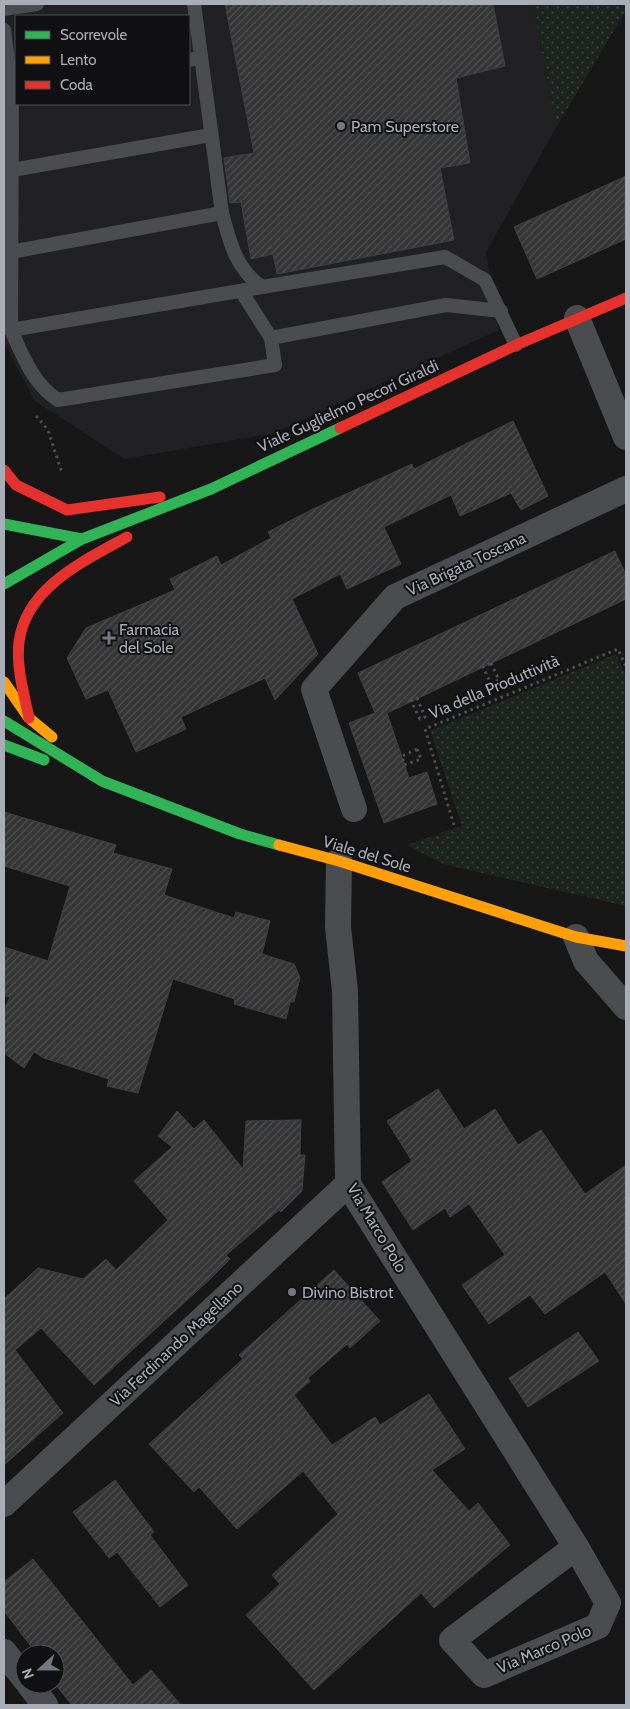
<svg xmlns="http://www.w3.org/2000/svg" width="630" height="1709" viewBox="0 0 630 1709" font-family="Cabin,sans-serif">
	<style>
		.built { fill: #212123; fill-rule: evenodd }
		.park { fill: url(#park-dots) }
		.building { fill: url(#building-hatch); stroke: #3f4043 }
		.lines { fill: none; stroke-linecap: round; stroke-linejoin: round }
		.path { stroke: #4d4e52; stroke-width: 3; stroke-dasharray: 2.5 4; stroke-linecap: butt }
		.lane { stroke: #4b4c50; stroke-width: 14 }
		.street { stroke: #4b4c50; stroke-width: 26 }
		.fast { stroke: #30b455; stroke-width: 11 }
		.slow { stroke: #ff9f0a; stroke-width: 11 }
		.jam { stroke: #e5322d; stroke-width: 11 }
		.poi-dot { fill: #757880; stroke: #111113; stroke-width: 2 }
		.labels { text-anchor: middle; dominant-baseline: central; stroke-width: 4; stroke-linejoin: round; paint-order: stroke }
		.poi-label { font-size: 16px; fill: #a8adb8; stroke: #111113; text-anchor: start }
		.street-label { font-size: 16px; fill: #a8adb8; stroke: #111113 }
	</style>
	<defs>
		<pattern id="park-dots" width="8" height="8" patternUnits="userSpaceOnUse" patternTransform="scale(1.25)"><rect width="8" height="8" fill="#1d241e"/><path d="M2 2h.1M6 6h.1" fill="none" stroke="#3b413d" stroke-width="1.8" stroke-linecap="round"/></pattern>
		<pattern id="building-hatch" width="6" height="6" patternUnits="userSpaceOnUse" patternTransform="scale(1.25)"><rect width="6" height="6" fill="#353536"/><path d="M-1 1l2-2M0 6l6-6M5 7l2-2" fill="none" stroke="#4f5051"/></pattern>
	</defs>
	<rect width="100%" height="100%" fill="#171717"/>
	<path class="built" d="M4,4H533L556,128L486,252L499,330L271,434L124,459L35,401L5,345ZM16,16H189V104H16Z"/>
	<g class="park">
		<path d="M533,4H626V10L556,128Z"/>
		<path d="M616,654L626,677V906L443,864L407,845L462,826L430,731Z"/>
	</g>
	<g class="building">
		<path d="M225,4H493L505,66L456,78L470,163L440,168L454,240L277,274L273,254L251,259L241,202L230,203L224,158L254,153Z"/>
		<path d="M626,176V239L537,279L514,227Z"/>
		<path d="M513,421L548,496L521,510L511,493L460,516L451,495L384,527L401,564L347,589L340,574L292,599L318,654L275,700L265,678L181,717L186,729L136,752L108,690L86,699L67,658L86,628L175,590L170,579L217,556L221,565L271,538L268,532L313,509L412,464L414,469Z"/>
		<path d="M615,551L626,575V599L387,713L409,778L427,772L437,804L384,823L349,723L375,713L358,673Z"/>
		<path d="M4,812L116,845L113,853L172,869L164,895L234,918L236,912L270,921L262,954L294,964L300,978L294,1002H290L286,1019L234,1004L235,999L173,979L138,1093L107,1086L109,1079L44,1058L34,1052L24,1068L4,1053V1010L10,997L4,996V947L48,961L70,886L4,866Z"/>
		<path d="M438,1089L464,1129L495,1109L518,1145L541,1130L585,1194L626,1165V1304L605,1272L545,1314L530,1295L489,1324L462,1285L505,1255L469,1204L450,1217L445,1208L413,1230L382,1182L412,1161L387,1121Z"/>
		<path d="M177,1111L194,1129L204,1120L243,1169L246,1121L301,1120L300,1155H305L302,1191L281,1212L279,1210L226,1255L230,1259L209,1280L94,1385L41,1328L15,1350L63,1413L4,1465V1299L38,1268L83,1279L106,1259L116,1270L168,1220L134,1181L172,1147L158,1136Z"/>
		<path d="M334,1270L380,1321L350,1348L347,1344L308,1378L310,1381L294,1395L332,1445L375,1417L380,1425L429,1394L465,1449L432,1470L469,1511L478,1503L510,1545L434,1608L421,1593L314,1690L246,1615L280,1584L272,1575L338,1514L303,1471L237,1529L199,1487L194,1492L149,1444L243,1359L239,1355Z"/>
		<path d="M578,1332L599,1361L528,1407L509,1378Z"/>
		<path d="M115,1480L154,1532L150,1535L188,1585L160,1607L117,1552L109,1558L73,1512Z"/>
		<path d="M33,1559L133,1685L151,1670L181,1705H72L55,1684V1654H37L4,1611V1582Z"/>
	</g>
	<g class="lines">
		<g class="path">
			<path d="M36,416L48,430L62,473"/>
			<path d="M491,663L499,680L491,684L483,667Z"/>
			<path d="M417,698L425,717L420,719L411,701Z"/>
			<path d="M417,749L421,759L404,765L402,756Z"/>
			<path d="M454,825L425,729L618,649L626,667"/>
		</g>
		<g class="lane">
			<path d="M194,4L222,213C230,243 236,269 262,287L445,257L485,280L516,345"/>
			<path d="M4,9L37,4"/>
			<path d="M4,30L12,93L11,330L262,287"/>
			<path d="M189,60L201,57"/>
			<path d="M12,170L211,135"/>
			<path d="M11,252L222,213"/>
			<path d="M241,291L271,338"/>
			<path d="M11,330C23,356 33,384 58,400L275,365L271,338L446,305L501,311"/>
		</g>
		<g class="street">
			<path d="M577,318L626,437"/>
			<path d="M354,809L314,689L395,597L626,489"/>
			<path d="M339,861L338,927L345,991L348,1184L576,1547L608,1603L598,1626L484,1675L452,1640L576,1547"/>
			<path d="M576,937L586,961L626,1007"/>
			<path d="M4,1504L348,1184"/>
			<path d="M4,1652L25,1679"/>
			<path d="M29,1684L45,1705"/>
		</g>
		<g class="fast">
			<path d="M4,524L82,539"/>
			<path d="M4,584L82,539L211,489L340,428"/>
			<path d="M4,721L102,781L240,834L279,845"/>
			<path d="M4,745L44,760"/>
		</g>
		<g class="slow">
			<path d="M4,682L29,718L52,737"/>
			<path d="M279,845L339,861L576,937L626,946"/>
		</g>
		<g class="jam">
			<path d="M340,428L516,345L626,298"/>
			<path d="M4,470L16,485L67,510L160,497"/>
			<path d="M29,718C24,694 16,667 19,642C26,587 84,561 127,537"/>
		</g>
	</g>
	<g class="poi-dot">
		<circle cx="341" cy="126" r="5"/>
		<path d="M106.5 630.5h5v5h5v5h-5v5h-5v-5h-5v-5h5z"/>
		<circle cx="292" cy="1292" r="5"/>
	</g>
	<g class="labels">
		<g class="poi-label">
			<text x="351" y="126">Pam Superstore</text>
			<text x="119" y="629">Farmacia<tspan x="119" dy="18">del Sole</tspan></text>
			<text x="302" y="1292">Divino Bistrot</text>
		</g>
		<g class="street-label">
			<text transform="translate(348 406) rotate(-25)">Viale Guglielmo Pecori Giraldi</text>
			<text transform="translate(466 564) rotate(-25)">Via Brigata Toscana</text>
			<text transform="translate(494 687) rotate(-23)">Via della Produttività</text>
			<text transform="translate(367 854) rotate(17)">Viale del Sole</text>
			<text transform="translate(377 1228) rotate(59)">Via Marco Polo</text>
			<text transform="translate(176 1344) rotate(-43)">Via Ferdinando Magellano</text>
			<text transform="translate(544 1649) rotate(-23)">Via Marco Polo</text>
		</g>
	</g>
	<rect width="630" height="1709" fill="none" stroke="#a8adb8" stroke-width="10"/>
	<rect x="15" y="15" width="175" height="90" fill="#111113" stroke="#4d4f55"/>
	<rect x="25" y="31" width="25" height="8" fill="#30b455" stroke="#4d4f55"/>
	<text x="60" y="40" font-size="15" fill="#a8adb8">Scorrevole</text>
	<rect x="25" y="56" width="25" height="8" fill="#ff9f0a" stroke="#4d4f55"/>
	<text x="60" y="65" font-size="15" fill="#a8adb8">Lento</text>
	<rect x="25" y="81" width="25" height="8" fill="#e5322d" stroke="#4d4f55"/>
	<text x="60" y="90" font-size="15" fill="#a8adb8">Coda</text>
	<g transform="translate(40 1669) rotate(249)"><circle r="24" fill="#111113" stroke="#4d4f55"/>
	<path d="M0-4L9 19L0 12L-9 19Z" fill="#757880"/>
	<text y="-8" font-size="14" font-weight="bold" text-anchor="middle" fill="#a8adb8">N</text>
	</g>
</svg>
